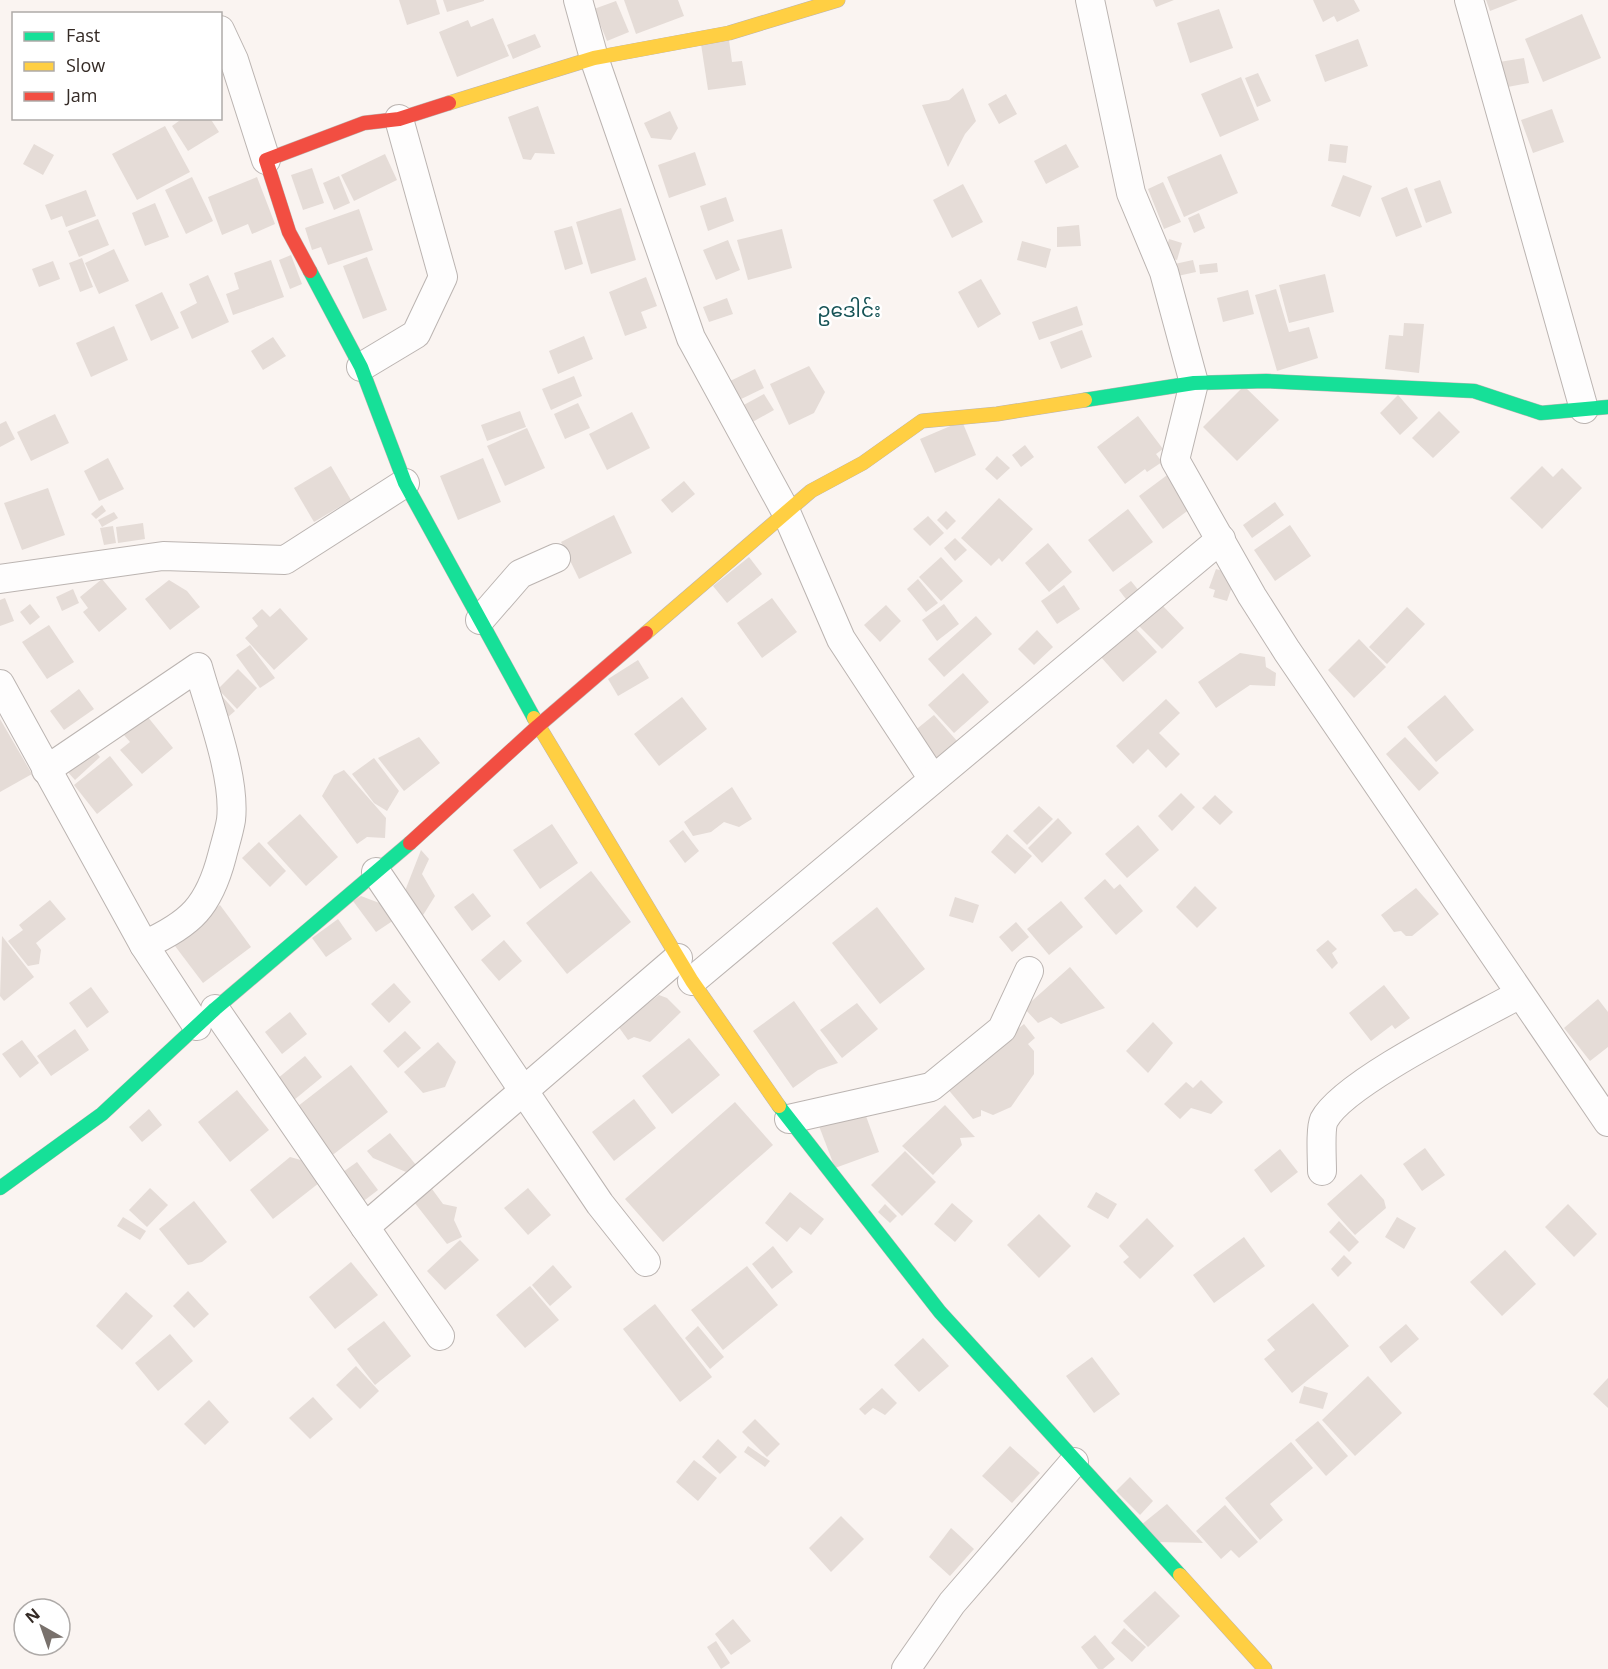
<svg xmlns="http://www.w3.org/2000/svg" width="1608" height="1669" viewBox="0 0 1608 1669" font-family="'Open Sans','Noto Sans Myanmar',sans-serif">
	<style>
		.building { fill: #e5dcd7 }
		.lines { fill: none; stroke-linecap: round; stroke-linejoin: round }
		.street-casing { stroke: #bbb4b1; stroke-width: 30 }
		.fast-casing { stroke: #bbb4b1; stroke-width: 15 }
		.slow-casing { stroke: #bbb4b1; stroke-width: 15 }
		.jam-casing { stroke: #bbb4b1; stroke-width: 15 }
		.street { stroke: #fefdfd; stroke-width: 28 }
		.fast { stroke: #16e098; stroke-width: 14 }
		.slow { stroke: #ffcf43; stroke-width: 14 }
		.jam { stroke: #f24e42; stroke-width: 14 }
		.labels { text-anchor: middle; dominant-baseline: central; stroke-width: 5; stroke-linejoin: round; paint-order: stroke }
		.quarter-label { font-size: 20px; fill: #155255; stroke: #fff }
	</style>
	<rect width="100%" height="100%" fill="#faf4f1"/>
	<g class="building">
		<path d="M399,0H436L440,14L407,25Z"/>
		<path d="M443,0H484V1L447,12Z"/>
		<path d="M624,0H678L684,16L636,34Z"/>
		<path d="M1153,0H1174L1156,7Z"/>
		<path d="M1313,0H1354L1360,11L1337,22L1334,16L1323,22Z"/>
		<path d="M1486,0H1518L1490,11Z"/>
		<path d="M616,1L629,32L607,41L594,9Z"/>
		<path d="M1219,9L1233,48L1190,63L1177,23Z"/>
		<path d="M1582,14L1601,58L1543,82L1525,39Z"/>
		<path d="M493,18L509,56L457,77L439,32L468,20L471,27Z"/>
		<path d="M535,34L541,47L513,59L507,45Z"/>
		<path d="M1358,39L1368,66L1325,82L1315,55Z"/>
		<path d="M729,40L732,62L742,61L746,85L708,90L701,44Z"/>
		<path d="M1524,58L1529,83L1497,89L1493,63Z"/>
		<path d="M1258,73L1271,101L1257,107L1245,78Z"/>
		<path d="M1241,77L1259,120L1220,137L1201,94Z"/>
		<path d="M963,88L976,121L965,134L948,167L922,105L949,100Z"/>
		<path d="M1006,94L1017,114L999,124L988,104Z"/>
		<path d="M538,106L555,154L535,153L531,160L523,159L508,117Z"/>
		<path d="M1552,109L1564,142L1533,153L1521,120Z"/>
		<path d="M670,111L678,128L671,140L651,138L644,123Z"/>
		<path d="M183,118H210L219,132L188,151L172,126Z"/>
		<path d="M165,126L190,172L137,200L112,154Z"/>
		<path d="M34,144L54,155L43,175L23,164Z"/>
		<path d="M1066,144L1079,167L1046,184L1034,161Z"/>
		<path d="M1330,144L1348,146L1346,163L1328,161Z"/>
		<path d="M695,152L706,185L669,198L658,165Z"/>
		<path d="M385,154L397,180L354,201L341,175Z"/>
		<path d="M1221,154L1238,193L1184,217L1167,177Z"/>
		<path d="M312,168L324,203L303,210L291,175Z"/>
		<path d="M1343,175L1372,186L1360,217L1331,206Z"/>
		<path d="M339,176L350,203L334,210L323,183Z"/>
		<path d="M192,177L213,221L186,234L165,190Z"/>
		<path d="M257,177L275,224L252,234L248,224L222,235L208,197Z"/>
		<path d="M1440,180L1452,213L1426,223L1414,189Z"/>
		<path d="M1163,182L1181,222L1164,229L1148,189Z"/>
		<path d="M963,184L983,222L952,238L933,200Z"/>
		<path d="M1407,187L1422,227L1396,237L1381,198Z"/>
		<path d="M86,190L96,216L66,227L62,216L51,220L45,205Z"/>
		<path d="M726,197L734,221L708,231L700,206Z"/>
		<path d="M155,203L169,237L145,246L132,213Z"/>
		<path d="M621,208L636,260L591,274L576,222Z"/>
		<path d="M359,209L373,250L328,265L321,247L312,250L305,228Z"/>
		<path d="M1199,213L1205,228L1194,233L1188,218Z"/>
		<path d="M98,219L109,245L79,257L68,231Z"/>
		<path d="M1079,225L1081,246L1057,247V227Z"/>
		<path d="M572,226L583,264L565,270L554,231Z"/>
		<path d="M782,229L792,268L748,280L737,240Z"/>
		<path d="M1169,239L1182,243L1177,260L1164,257Z"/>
		<path d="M728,240L740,270L716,280L703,250Z"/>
		<path d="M1022,241L1051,249L1046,268L1017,260Z"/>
		<path d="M114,249L129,281L99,294L85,263Z"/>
		<path d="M291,255L302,284L290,289L279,260Z"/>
		<path d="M367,257L387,310L363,319L343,266Z"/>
		<path d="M82,258L93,287L80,292L69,263Z"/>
		<path d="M271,260L284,297L233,315L226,294L239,289L234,273Z"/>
		<path d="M1193,260L1196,272L1173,277L1170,265Z"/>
		<path d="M53,261L60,279L39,287L32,269Z"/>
		<path d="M1217,263L1218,272L1200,274L1199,265Z"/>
		<path d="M1325,274L1334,312L1289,323L1279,285Z"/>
		<path d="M208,275L229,322L192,339L180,312L197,303L189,284Z"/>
		<path d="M646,277L657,306L641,312L647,328L625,336L609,292Z"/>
		<path d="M981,279L1001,314L978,328L958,292Z"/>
		<path d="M1276,289L1289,332L1309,327L1318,358L1277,371L1255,295Z"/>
		<path d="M1248,290L1254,314L1223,322L1217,298Z"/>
		<path d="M162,292L179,328L151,341L135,305Z"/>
		<path d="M727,298L733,314L709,322L703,307Z"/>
		<path d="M1077,306L1083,325L1039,340L1032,322Z"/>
		<path d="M1404,323L1424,324L1419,373L1385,369L1389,335L1403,336Z"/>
		<path d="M114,326L128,360L91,377L76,343Z"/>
		<path d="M1082,330L1092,357L1061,369L1050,342Z"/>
		<path d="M584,336L593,359L558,374L549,351Z"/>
		<path d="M273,337L286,356L263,370L251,351Z"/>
		<path d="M809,366L825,392L814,413L789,425L770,384Z"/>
		<path d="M755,369L764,388L735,402L726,383Z"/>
		<path d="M574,376L582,396L551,410L542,389Z"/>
		<path d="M1244,386L1279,420L1237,461L1203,427Z"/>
		<path d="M764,394L774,410L749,424L740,407Z"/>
		<path d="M1398,395L1418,418L1400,435L1380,413Z"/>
		<path d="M578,403L590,428L565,439L554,414Z"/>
		<path d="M520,411L526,427L487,441L481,425Z"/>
		<path d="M1439,411L1460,432L1433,458L1412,438Z"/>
		<path d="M632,412L650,448L607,470L589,434Z"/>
		<path d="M55,414L69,443L31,461L17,432Z"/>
		<path d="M1138,416L1163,449L1156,454L1162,462L1147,472L1145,469L1125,484L1097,447Z"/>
		<path d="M6,421L15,439L0,447V424Z"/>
		<path d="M962,421L976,455L935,473L920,439Z"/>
		<path d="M527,428L545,468L505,486L487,446Z"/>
		<path d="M1025,445L1034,457L1021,467L1012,455Z"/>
		<path d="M997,456L1010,468L997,480L985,469Z"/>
		<path d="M108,458L124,489L99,501L84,471Z"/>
		<path d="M483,458L501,502L458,520L440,476Z"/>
		<path d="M331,466L351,500L314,522L294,488Z"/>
		<path d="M1542,466L1553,477L1562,468L1582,488L1542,529L1510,498Z"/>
		<path d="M1170,473L1194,506L1163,529L1139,496Z"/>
		<path d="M684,481L695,494L672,513L661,500Z"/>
		<path d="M48,488L65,535L22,550L4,503Z"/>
		<path d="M999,498L1033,529L1002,562L999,558L991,566L961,538Z"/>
		<path d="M1275,502L1284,515L1252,538L1243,525Z"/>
		<path d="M102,505L106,511L96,519L91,514Z"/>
		<path d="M1128,509L1153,542L1113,572L1088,540Z"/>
		<path d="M946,511L956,521L947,530L937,520Z"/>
		<path d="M114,512L118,518L102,527L98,520Z"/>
		<path d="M614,515L632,553L579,579L561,542Z"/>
		<path d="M928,516L944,533L930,546L913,529Z"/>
		<path d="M143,523L145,539L118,543L116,527Z"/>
		<path d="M1290,525L1311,556L1275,581L1254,550Z"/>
		<path d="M113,526L116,543L104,545L100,528Z"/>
		<path d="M955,538L967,550L955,561L944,548Z"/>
		<path d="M1048,543L1072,572L1049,592L1025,563Z"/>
		<path d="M749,557L762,574L727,603L713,586Z"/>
		<path d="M941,557L963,581L941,601L919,577Z"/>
		<path d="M1216,569L1236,575L1227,601L1213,597L1215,590L1209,588Z"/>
		<path d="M102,579L127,609L99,632L83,612L88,608L80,597Z"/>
		<path d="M918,579L938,603L926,612L907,589Z"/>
		<path d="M169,580L187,591L200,607L170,630L145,599Z"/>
		<path d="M1131,581L1144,597L1132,607L1119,590Z"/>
		<path d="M1064,585L1080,609L1057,624L1041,601Z"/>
		<path d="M73,589L79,603L62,611L56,597Z"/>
		<path d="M5,598L14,621L0,626V600Z"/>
		<path d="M772,598L797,632L762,658L737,623Z"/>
		<path d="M30,604L40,617L30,625L20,612Z"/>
		<path d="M944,604L959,624L937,641L922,620Z"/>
		<path d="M886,605L901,621L880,642L864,625Z"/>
		<path d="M1162,605L1184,628L1162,649L1139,626Z"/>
		<path d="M1407,607L1425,624L1387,664L1369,647Z"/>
		<path d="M280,608L308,639L274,670L245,638L258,626L252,618L262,609L270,617Z"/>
		<path d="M976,616L992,634L944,677L928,659Z"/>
		<path d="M49,625L74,662L47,679L22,642Z"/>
		<path d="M1134,627L1157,652L1123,682L1101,657Z"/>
		<path d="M1037,630L1053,647L1034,665L1018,649Z"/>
		<path d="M1359,639L1386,667L1354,698L1328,670Z"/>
		<path d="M250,645L275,678L260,688L236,655Z"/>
		<path d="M1240,653L1265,657L1266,667L1276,673L1275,686L1250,685L1216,708L1198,682Z"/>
		<path d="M638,660L649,678L618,696L608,679Z"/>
		<path d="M238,669L257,688L237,709L218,689Z"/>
		<path d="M963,673L989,702L954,733L928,705Z"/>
		<path d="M215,688L235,711L228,717Z"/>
		<path d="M79,689L94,709L64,730L50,711Z"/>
		<path d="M1445,695L1474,730L1436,762L1407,727Z"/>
		<path d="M682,697L707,729L659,766L634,734Z"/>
		<path d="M1166,699L1180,713L1159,733L1180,754L1166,768L1148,749L1133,764L1116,746Z"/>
		<path d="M934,715L957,741L936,759L913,732Z"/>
		<path d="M147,716L173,748L142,774L120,750L130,742L124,735Z"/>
		<path d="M0,719L32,774L0,792Z"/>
		<path d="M419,737L440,763L404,791L378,758Z"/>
		<path d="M1405,737L1439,773L1419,791L1386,754Z"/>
		<path d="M89,745L100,757L75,780L65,769Z"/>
		<path d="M110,756L133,785L97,814L74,785Z"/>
		<path d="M374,758L399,791L387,811L374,803L352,774Z"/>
		<path d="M344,770L386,818L385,838L367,837L357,844L322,796L334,775Z"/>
		<path d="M732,787L752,819L739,827L724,822L711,832L693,836L684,822Z"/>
		<path d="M1181,793L1195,807L1172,831L1158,816Z"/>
		<path d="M1215,795L1233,812L1220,825L1202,808Z"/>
		<path d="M1039,806L1053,819L1027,845L1013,831Z"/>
		<path d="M300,814L338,857L306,886L267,843Z"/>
		<path d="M1058,818L1072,833L1042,863L1028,848Z"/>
		<path d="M552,824L578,863L540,889L513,850Z"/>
		<path d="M1138,825L1159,850L1127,878L1105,854Z"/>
		<path d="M683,830L699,851L685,863L669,841Z"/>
		<path d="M1007,834L1032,856L1015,874L991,852Z"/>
		<path d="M259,842L286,871L270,887L242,858Z"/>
		<path d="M421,850L429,859L422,874L435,896L420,920L403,896Z"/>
		<path d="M591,871L631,922L567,974L526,923Z"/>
		<path d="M1105,879L1114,889L1120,884L1143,911L1116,935L1084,898Z"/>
		<path d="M1195,886L1217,908L1197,928L1176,907Z"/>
		<path d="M1416,888L1439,914L1412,936H1406L1401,931L1394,932L1381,915Z"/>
		<path d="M473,893L491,916L472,931L454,907Z"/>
		<path d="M361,896L382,904L394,920L376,932L353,901Z"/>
		<path d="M955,897L979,905L973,923L949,916Z"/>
		<path d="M50,900L66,919L36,943L41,950L39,964L28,966L8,941L23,930L19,925Z"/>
		<path d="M1061,901L1083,927L1049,955L1027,929Z"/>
		<path d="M220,905L251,947L203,983L172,942Z"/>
		<path d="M877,907L925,969L880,1004L832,943Z"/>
		<path d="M338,919L352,939L326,957L312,938Z"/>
		<path d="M1016,922L1029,937L1012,952L999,937Z"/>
		<path d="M2,936L34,977L4,1001L0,996Z"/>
		<path d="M504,940L522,961L499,981L481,960Z"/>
		<path d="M1328,940L1337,949L1332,953L1338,963L1332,969L1316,950Z"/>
		<path d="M1070,967L1105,1008L1061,1024L1051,1017L1038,1023L1024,1008Z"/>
		<path d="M394,983L411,1002L389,1023L371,1004Z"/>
		<path d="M1384,985L1410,1018L1395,1029L1392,1025L1371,1041L1349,1013Z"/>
		<path d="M91,987L109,1012L87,1028L69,1003Z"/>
		<path d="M659,995L667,998L681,1012L650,1042L634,1037L628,1040L618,1026Z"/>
		<path d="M1598,999L1608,1012V1047L1590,1061L1564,1028Z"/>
		<path d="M794,1001L838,1063L818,1070L793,1088L753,1031Z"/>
		<path d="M857,1003L878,1029L842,1058L820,1030Z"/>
		<path d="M290,1012L307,1034L282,1054L265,1032Z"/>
		<path d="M1153,1022L1173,1043L1148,1073L1126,1051Z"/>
		<path d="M1024,1024L1035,1038L1028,1044L1034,1051V1074L1011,1107L993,1115L981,1110V1116L973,1119L946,1087Z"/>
		<path d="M75,1029L89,1050L51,1076L37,1056Z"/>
		<path d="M405,1031L421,1048L398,1068L383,1051Z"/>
		<path d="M689,1038L720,1075L672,1114L642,1076Z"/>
		<path d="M22,1040L39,1063L20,1078L2,1054Z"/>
		<path d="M438,1042L456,1062L445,1087L423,1093L404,1072Z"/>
		<path d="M305,1056L322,1077L294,1100L277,1079Z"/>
		<path d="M351,1065L388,1112L330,1157L293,1110Z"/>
		<path d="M1201,1080L1223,1102L1211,1114L1191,1108L1180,1119L1164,1104L1186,1082L1193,1088Z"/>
		<path d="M237,1090L269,1130L230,1162L198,1122Z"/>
		<path d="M634,1099L656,1128L614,1161L592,1132Z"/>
		<path d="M735,1102L773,1145L663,1242L625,1199Z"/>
		<path d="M862,1105L879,1152L835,1168L819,1126Z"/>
		<path d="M945,1105L975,1137L960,1138L962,1145L933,1175L902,1146Z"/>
		<path d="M149,1109L162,1125L142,1142L129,1127Z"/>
		<path d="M390,1133L416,1165L406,1172L373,1158L367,1151Z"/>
		<path d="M1425,1148L1445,1175L1422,1191L1403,1164Z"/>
		<path d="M1280,1149L1298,1172L1271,1193L1254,1170Z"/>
		<path d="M905,1151L936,1182L902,1216L871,1185Z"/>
		<path d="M290,1157L301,1160L319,1183L273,1219L250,1190Z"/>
		<path d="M357,1162L378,1190L357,1206L336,1177Z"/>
		<path d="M1361,1174L1384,1200L1386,1208L1355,1235L1327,1204Z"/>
		<path d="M150,1188L168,1205L147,1227L129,1210Z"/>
		<path d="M528,1188L551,1215L528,1235L504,1208Z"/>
		<path d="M432,1189L443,1204L457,1207L454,1220L462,1237L447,1244L414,1202Z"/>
		<path d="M790,1192L824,1219L811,1235L800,1227L787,1242L765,1223Z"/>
		<path d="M1096,1192L1117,1204L1108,1219L1087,1207Z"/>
		<path d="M194,1201L227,1242L202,1262L188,1265L159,1229Z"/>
		<path d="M952,1203L973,1221L955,1242L934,1224Z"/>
		<path d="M885,1204L897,1216L890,1223L878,1212Z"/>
		<path d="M1568,1204L1597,1234L1574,1257L1545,1227Z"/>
		<path d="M1039,1214L1071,1246L1039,1278L1007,1245Z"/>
		<path d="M123,1217L146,1231L140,1240L117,1226Z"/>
		<path d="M1397,1217L1416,1228L1404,1249L1385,1237Z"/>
		<path d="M1147,1218L1174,1246L1140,1279L1123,1262L1129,1257L1119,1246Z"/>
		<path d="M1339,1221L1359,1242L1349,1252L1329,1232Z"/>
		<path d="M1244,1237L1265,1266L1214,1303L1193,1275Z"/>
		<path d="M460,1240L479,1260L445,1290L427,1271Z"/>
		<path d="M773,1246L793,1272L772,1289L752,1264Z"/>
		<path d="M1505,1250L1536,1284L1502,1316L1470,1282Z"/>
		<path d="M1344,1255L1352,1263L1338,1277L1331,1269Z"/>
		<path d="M351,1262L378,1295L335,1329L309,1297Z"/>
		<path d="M553,1265L572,1287L550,1306L532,1285Z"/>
		<path d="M747,1266L778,1305L723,1350L691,1310Z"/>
		<path d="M530,1286L559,1320L525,1348L496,1315Z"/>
		<path d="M188,1291L209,1314L194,1328L173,1306Z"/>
		<path d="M126,1292L153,1316L122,1350L96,1326Z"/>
		<path d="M1313,1303L1349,1346L1292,1393L1264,1359L1275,1350L1267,1340Z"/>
		<path d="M655,1304L712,1377L680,1402L623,1329Z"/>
		<path d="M384,1321L411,1356L375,1385L347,1349Z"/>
		<path d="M1406,1324L1419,1339L1391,1363L1379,1347Z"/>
		<path d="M698,1326L724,1357L710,1369L685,1338Z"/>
		<path d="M170,1334L193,1361L158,1391L135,1363Z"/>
		<path d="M923,1338L949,1366L919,1392L894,1365Z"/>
		<path d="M1092,1357L1120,1394L1094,1413L1066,1376Z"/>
		<path d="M356,1366L379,1391L360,1409L336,1385Z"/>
		<path d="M1368,1376L1402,1413L1355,1456L1322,1420Z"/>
		<path d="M1608,1378V1408L1593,1394Z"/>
		<path d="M1304,1386L1328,1393L1323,1409L1299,1403Z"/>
		<path d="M882,1388L897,1403L885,1415L873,1408L865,1415L859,1409Z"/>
		<path d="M313,1397L333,1419L310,1439L289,1418Z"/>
		<path d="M209,1400L229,1422L205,1445L184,1424Z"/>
		<path d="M755,1419L780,1444L767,1457L742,1432Z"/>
		<path d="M1318,1421L1348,1456L1326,1476L1295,1440Z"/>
		<path d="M718,1439L737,1457L720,1474L702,1457Z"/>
		<path d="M1291,1442L1313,1468L1270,1504L1283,1520L1260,1540L1225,1498Z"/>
		<path d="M748,1446L770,1461L765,1467L744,1452Z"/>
		<path d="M1010,1446L1040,1473L1012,1503L982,1476Z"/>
		<path d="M694,1460L717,1478L698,1501L676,1482Z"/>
		<path d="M1130,1477L1153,1501L1140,1515L1116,1491Z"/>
		<path d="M1167,1504L1203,1543L1156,1542L1141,1525Z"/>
		<path d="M1225,1505L1258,1542L1239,1558L1231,1550L1221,1559L1196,1531Z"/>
		<path d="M841,1516L864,1539L831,1572L809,1548Z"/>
		<path d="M951,1528L974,1549L950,1576L929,1557Z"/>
		<path d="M1155,1591L1180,1616L1148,1647L1123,1621Z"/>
		<path d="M733,1619L751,1641L731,1655L715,1634Z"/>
		<path d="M1124,1628L1146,1647L1132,1662L1111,1643Z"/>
		<path d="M1095,1635L1115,1659L1103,1669H1098L1081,1647Z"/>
		<path d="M716,1641L730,1663L721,1669L707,1647Z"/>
	</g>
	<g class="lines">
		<defs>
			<g id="street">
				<path d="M578,0L594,58L691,338L786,512L841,639L933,779"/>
				<path d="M1090,0L1131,193L1164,272L1194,383L1175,460L1252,596L1287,651L1608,1122"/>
				<path d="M1469,0L1584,409"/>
				<path d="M220,30L234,60L266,160"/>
				<path d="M361,367L416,334L443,277L399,119"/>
				<path d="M0,579L163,556L285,560L405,483"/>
				<path d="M480,620L520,574L556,558"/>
				<path d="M0,684L144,945L197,1026"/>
				<path d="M46,770L198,667C210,710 236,777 231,820C229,832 225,844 222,856C209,906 191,924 144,945"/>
				<path d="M376,872L600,1204L646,1262"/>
				<path d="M692,981L1221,539"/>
				<path d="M215,1009L440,1336"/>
				<path d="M789,1119L931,1087L1002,1029L1029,971"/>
				<path d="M1322,1171C1322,1159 1320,1129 1324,1120C1344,1082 1477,1018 1520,994"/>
				<path d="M365,1227L678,958"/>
				<path d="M906,1669L952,1603L1074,1462"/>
			</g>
			<g id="fast">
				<path d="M310,271L361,367L405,483L534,718"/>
				<path d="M1085,400L1194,383L1266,381L1474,391L1541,413L1608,407"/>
				<path d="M779,1106L940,1312L1180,1575"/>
				<path d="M0,1188L102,1114L215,1009L410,843"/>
			</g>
			<g id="slow">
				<path d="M449,103L594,58L729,33L838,0"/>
				<path d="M646,633L811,491L863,463L922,421L997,414L1085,400"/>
				<path d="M534,718L692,981L779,1106"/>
				<path d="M1180,1575L1265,1669"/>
			</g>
			<g id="jam">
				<path d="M310,271L289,232L266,160L364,123L399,119L449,103"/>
				<path d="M410,843L538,726L646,633"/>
			</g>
		</defs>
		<use href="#street" class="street-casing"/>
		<use href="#fast" class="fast-casing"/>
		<use href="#slow" class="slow-casing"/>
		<use href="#jam" class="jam-casing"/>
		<use href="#street" class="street"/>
		<use href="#fast" class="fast"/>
		<use href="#slow" class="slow"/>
		<use href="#jam" class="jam"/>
	</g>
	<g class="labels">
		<g class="quarter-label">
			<text x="849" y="309">ဥဒေါင်း</text>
		</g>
	</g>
	<rect x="12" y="12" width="210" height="108" fill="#ffffff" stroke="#aeaaa8" stroke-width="1.5"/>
	<rect x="24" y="32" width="30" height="9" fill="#16e098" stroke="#aeaaa8" stroke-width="1.5"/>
	<text x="66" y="42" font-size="18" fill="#342a25">Fast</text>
	<rect x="24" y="62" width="30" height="9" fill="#ffcf43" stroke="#aeaaa8" stroke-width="1.5"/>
	<text x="66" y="72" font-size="18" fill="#342a25">Slow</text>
	<rect x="24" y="92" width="30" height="9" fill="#f24e42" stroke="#aeaaa8" stroke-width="1.5"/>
	<text x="66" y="102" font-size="18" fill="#342a25">Jam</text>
	<g transform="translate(42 1627) rotate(320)"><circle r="28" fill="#ffffff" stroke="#aeaaa8" stroke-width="1.5"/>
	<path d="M0-4.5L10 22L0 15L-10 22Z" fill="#79716c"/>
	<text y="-9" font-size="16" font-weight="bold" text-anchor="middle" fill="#342a25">N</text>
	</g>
</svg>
